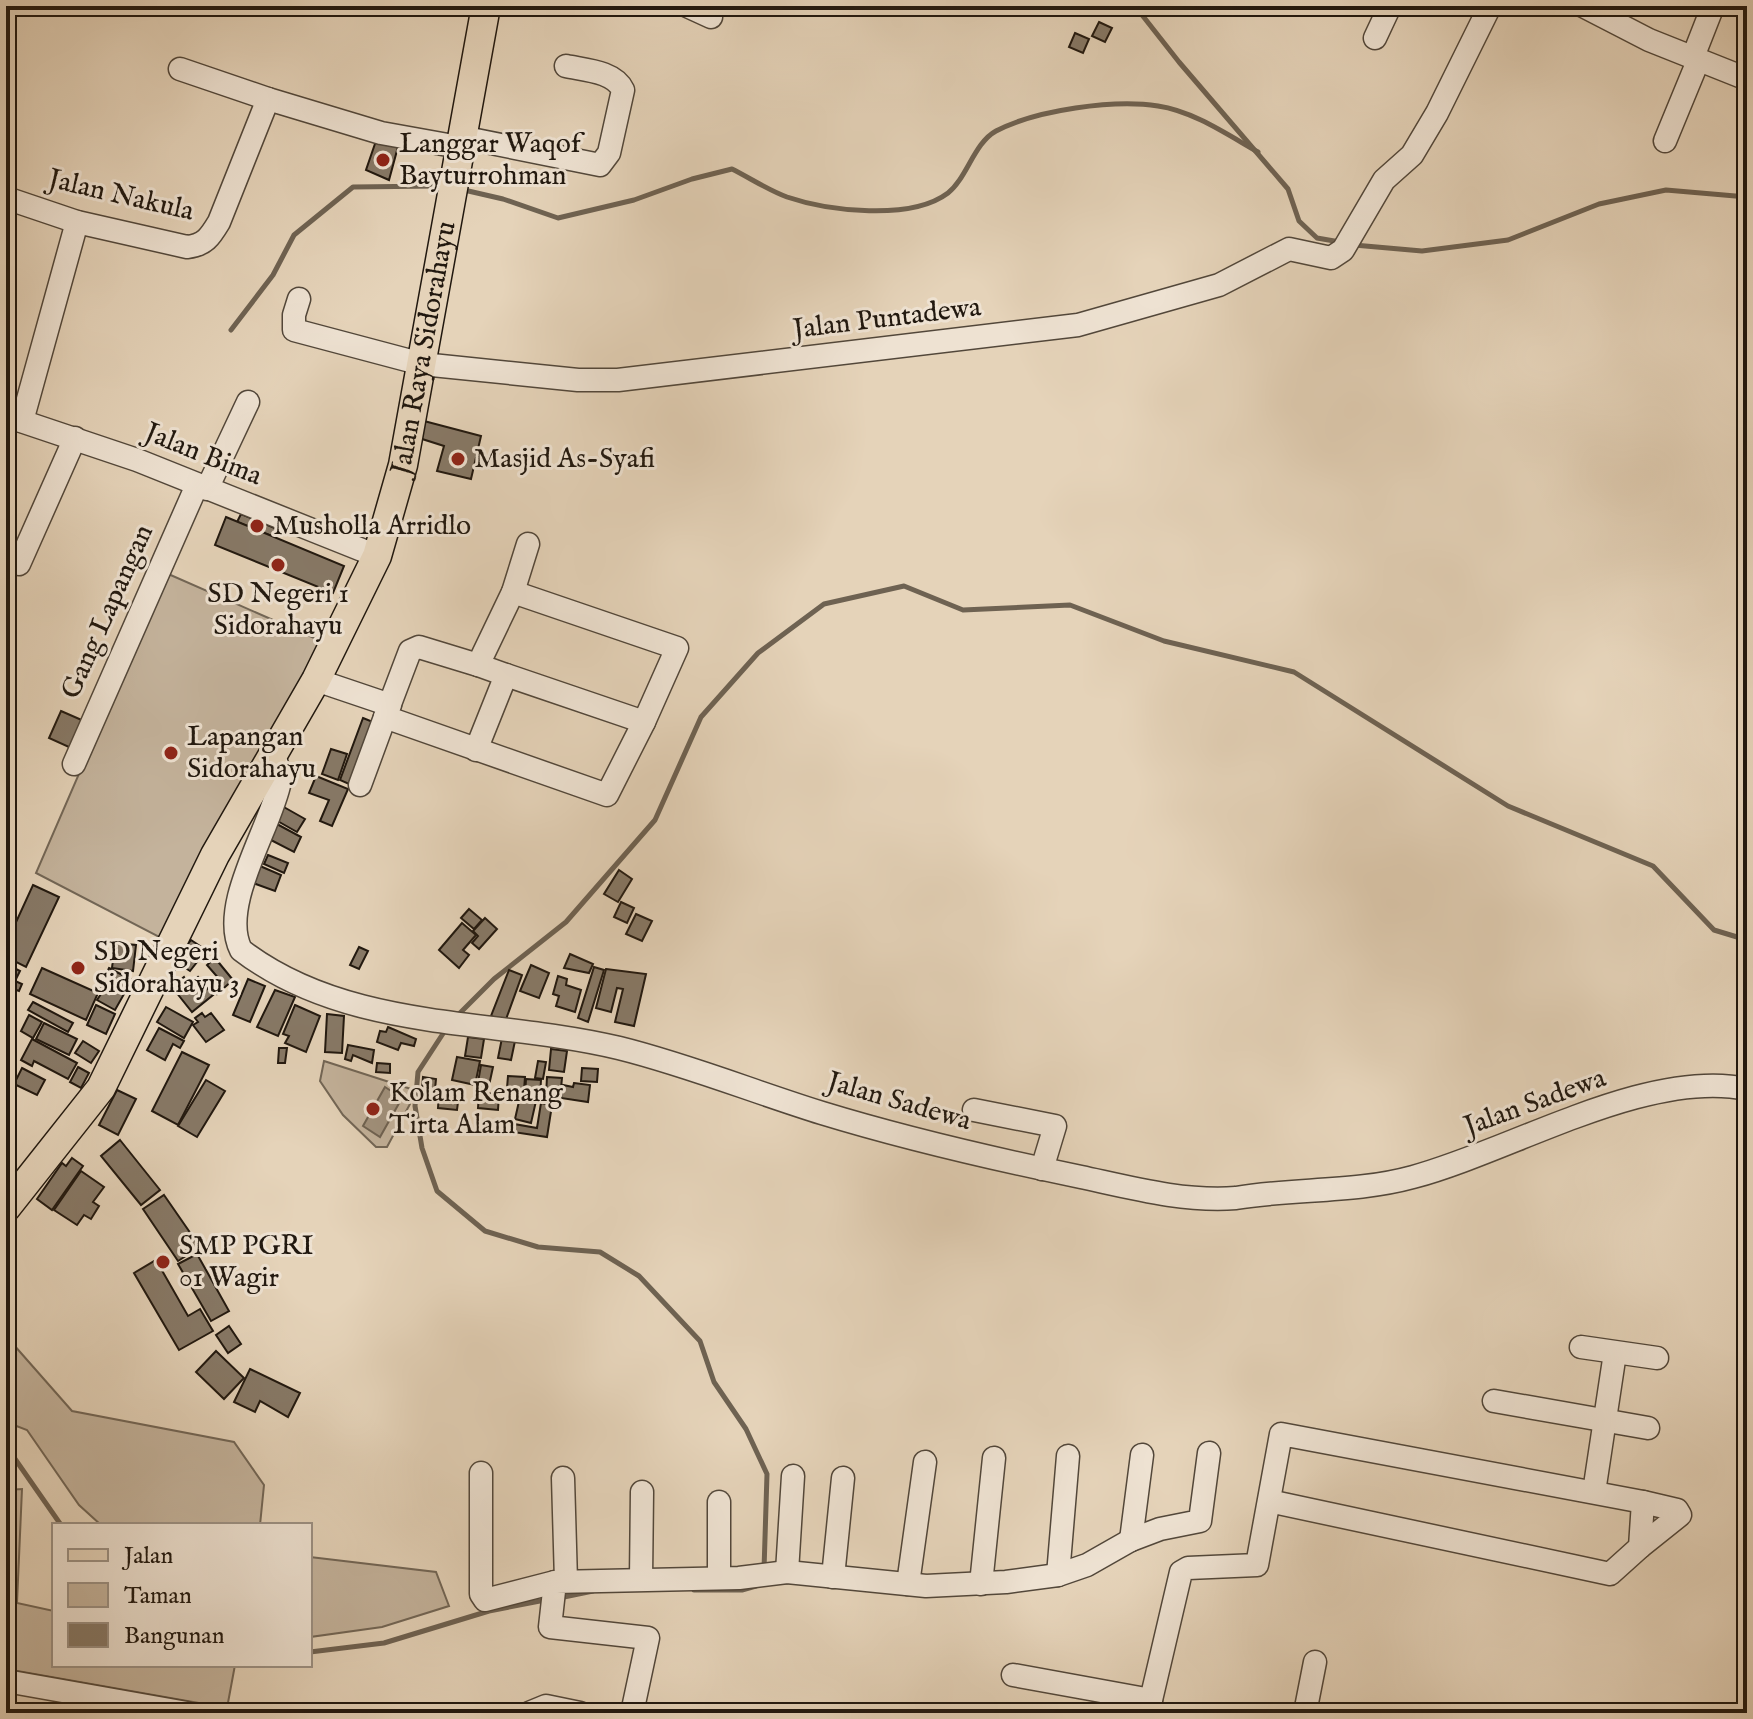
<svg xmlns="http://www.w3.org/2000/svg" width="1753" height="1719" viewBox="0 0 1753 1719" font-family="'IM FELL English',serif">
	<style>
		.green { fill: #c4b39c; stroke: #726656; stroke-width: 2 }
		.water { fill: #a2937f; stroke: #6e6252; stroke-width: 2 }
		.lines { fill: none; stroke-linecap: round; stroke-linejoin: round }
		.stream { stroke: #6e6252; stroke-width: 5 }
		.building { fill: #877967; stroke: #21180f; stroke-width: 2 }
		.minor-casing { stroke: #52473a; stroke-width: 25 }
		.major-casing { stroke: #21180f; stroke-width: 31 }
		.minor { stroke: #eee2d2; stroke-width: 22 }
		.major { stroke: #e5d3b9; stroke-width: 28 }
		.poi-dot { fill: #8f2418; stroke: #eee2d2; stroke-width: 3 }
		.labels { text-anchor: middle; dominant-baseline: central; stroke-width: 6; stroke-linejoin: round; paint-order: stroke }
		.poi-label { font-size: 28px; fill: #21180f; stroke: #eee2d2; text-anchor: start }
		.street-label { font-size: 28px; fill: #21180f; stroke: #eee2d2 }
	</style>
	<rect width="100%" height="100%" fill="#e5d3b9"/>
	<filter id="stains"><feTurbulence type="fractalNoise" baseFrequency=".0025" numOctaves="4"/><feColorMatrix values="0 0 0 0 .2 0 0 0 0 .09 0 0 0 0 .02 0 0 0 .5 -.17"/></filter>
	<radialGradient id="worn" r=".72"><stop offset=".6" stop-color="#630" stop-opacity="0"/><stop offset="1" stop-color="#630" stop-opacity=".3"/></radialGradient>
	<g class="green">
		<path d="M166,573L321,641L163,939L36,873Z"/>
		<path d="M324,1061L411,1089L410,1104L387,1147H376L343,1115L320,1081Z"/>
		<path d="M6,1336L72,1411L234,1442L264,1485L260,1525H101L79,1505L27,1430L6,1422Z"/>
		<path d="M22,1489L17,1603L54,1611V1665H235L227,1708L6,1669V1490Z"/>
		<path d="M310,1557L436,1572L449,1606L382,1627L310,1637Z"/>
	</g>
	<path class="water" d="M385,1087L402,1098L380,1137L363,1126Z"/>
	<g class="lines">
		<g class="stream">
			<path d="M1135,6L1179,62L1288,189L1299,221L1317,238L1340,242"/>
			<path d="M464,190L503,199L558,218L634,200L692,179L732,169C750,178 768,190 787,197C828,211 911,221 948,193C967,178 974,143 996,131C1036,110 1114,99 1158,106C1193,111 1228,135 1258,152"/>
			<path d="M1354,245L1422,251L1508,240L1599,204L1666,190L1747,197"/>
			<path d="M231,330L273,275L294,235L353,187L438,186"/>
			<path d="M458,1015L494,979L566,922L655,820L701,717L758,653L824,604L904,586L963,610L1070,605L1164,641L1294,672L1508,806L1653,866L1714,930L1747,940"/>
			<path d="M446,1029L418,1072L415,1106L422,1148L437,1191L485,1231L538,1247L600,1252L639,1276L700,1341L714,1382L746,1429L767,1474L764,1570"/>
			<path d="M6,1446L61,1525"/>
			<path d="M694,1590H742L756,1586"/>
			<path d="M559,1598L593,1591"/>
			<path d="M310,1652L384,1643L489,1611L545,1600"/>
		</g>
	</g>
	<g class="building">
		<path d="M1099,22L1112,28L1105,42L1092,36Z"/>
		<path d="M1075,33L1089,39L1083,53L1069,47Z"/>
		<path d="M378,135L399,143L389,180L366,170Z"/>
		<path d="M424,421L481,436L471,479L437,471L444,446L419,438Z"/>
		<path d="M241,514L277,529L274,537L237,522Z"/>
		<path d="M226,517L344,566L333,593L215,545Z"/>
		<path d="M61,711L84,721L71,748L49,738Z"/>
		<path d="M363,718L373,722L349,784L340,780Z"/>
		<path d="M331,749L347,754L338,780L322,774Z"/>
		<path d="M316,776L348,789L332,826L320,821L329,800L309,793Z"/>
		<path d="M282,806L305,819L297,832L274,819Z"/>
		<path d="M275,823L301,837L294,852L267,838Z"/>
		<path d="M268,855L288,863L284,873L264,864Z"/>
		<path d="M260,866L281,875L275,891L253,883Z"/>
		<path d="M619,870L632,879L618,902L604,894Z"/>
		<path d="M33,885L59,897L26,967L6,957V944Z"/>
		<path d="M621,902L634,908L627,923L614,917Z"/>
		<path d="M469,909L482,920L474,929L461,918Z"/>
		<path d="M636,914L652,921L642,941L626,934Z"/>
		<path d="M485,918L497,929L479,949L472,943L478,936L473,931Z"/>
		<path d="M462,923L476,935L463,950L469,955L459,968L439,950Z"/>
		<path d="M191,940L200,946L195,953L201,957L190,971L175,961Z"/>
		<path d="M115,943L136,945L133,971L112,968Z"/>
		<path d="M359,947L368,951L359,969L350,965Z"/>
		<path d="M570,954L593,964L589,973L564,968Z"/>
		<path d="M215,958L233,980L217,994L212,988L221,981L207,965Z"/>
		<path d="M6,964L20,971L15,981L22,984L19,991L11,988L8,995Z"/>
		<path d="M531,965L549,973L539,998L520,991Z"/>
		<path d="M594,967L604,970L588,1022L578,1018Z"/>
		<path d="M42,968L98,993L86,1020L30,994Z"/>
		<path d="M109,968L132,980L115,1010L97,1000L101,994L97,992Z"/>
		<path d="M606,969L646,974L634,1026L615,1022L623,989L617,988L611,1012L596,1008Z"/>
		<path d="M509,970L522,975L505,1022L491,1016Z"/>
		<path d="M558,976L567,979L566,985L581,990L575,1012L556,1006L559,996L553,994Z"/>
		<path d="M184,977L189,984L198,977L213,995L192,1012L172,987Z"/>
		<path d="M248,979L265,986L250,1022L233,1015Z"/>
		<path d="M275,990L295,997L278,1036L257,1027Z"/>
		<path d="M33,1002L73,1023L68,1032L28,1010Z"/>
		<path d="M96,1005L115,1014L106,1034L87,1025Z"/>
		<path d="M295,1005L320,1016L306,1052L285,1043L289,1036L283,1034Z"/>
		<path d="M166,1007L193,1022L184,1038L157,1022Z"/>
		<path d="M202,1013L205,1017L211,1013L224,1030L206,1042L193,1025L198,1022L195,1018Z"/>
		<path d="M327,1014L344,1016L342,1053L325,1052Z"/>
		<path d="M29,1015L42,1022L33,1038L21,1031Z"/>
		<path d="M44,1023L77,1039L69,1055L36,1039Z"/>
		<path d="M388,1027L416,1039L414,1046L401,1043L398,1050L377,1042L380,1031L386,1032Z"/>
		<path d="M159,1028L184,1041L180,1048L173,1044L165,1060L147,1050Z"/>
		<path d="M468,1037L484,1039L481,1058L465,1056Z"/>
		<path d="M502,1038L515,1041L511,1060L498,1058Z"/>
		<path d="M32,1039L77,1063L68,1079L34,1061L32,1066L21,1060Z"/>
		<path d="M83,1041L99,1051L91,1063L75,1053Z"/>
		<path d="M348,1045L374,1050L372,1063L353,1055L351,1061L345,1059Z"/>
		<path d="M279,1048H287L285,1063H278Z"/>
		<path d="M551,1049L567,1051L564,1072L549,1070Z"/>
		<path d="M182,1052L209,1065L178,1125L152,1111Z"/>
		<path d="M457,1057L480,1061L475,1085L452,1080Z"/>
		<path d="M538,1061L546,1062L543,1079L535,1078Z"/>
		<path d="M377,1063L390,1064V1073L376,1072Z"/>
		<path d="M481,1065L493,1067L488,1090L477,1088Z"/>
		<path d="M78,1067L89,1073L81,1088L70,1082Z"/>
		<path d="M22,1068L45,1080L37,1095L14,1084Z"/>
		<path d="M582,1068L598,1069L597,1082L581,1081Z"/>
		<path d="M508,1076L525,1077L524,1090L507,1088Z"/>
		<path d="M423,1077L436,1079L434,1100H421Z"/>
		<path d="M547,1077L562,1078L560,1098L546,1096Z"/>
		<path d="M526,1079L541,1080L540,1096L525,1095Z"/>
		<path d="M206,1080L225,1091L197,1137L178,1126Z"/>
		<path d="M574,1083L590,1085L588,1102L561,1098L563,1085L573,1087Z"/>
		<path d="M117,1090L136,1099L118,1135L99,1125Z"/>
		<path d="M439,1092L459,1094L457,1110L438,1108Z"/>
		<path d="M479,1093L499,1094L498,1110L478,1108Z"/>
		<path d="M520,1097L536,1101L531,1123L515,1119Z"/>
		<path d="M541,1103L552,1105L547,1137L513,1132L514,1124L537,1128Z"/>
		<path d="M120,1140L160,1190L141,1205L101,1156Z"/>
		<path d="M72,1158L83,1166L52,1210L37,1199L62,1163L66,1166Z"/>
		<path d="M81,1171L104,1187L93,1202L99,1206L91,1219L84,1215L77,1225L54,1210Z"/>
		<path d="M164,1195L200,1247L178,1261L143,1209Z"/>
		<path d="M197,1254L229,1311L211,1321L178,1264Z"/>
		<path d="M156,1260L188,1316L200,1309L213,1331L179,1350L134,1273Z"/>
		<path d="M229,1326L241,1344L228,1353L216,1335Z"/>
		<path d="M216,1351L244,1378L224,1399L196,1372Z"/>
		<path d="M250,1369L300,1393L288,1417L260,1401L255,1412L234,1402Z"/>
	</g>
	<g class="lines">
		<defs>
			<g id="minor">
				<path d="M687,6L711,17"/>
				<path d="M1583,6L1649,40L1747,79"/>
				<path d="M1375,38L1390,6"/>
				<path d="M1693,57L1713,6"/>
				<path d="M180,69L268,99"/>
				<path d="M461,137L600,165L609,153L623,90C614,71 584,70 566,66"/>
				<path d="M1665,141L1698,61"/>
				<path d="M6,198L77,222L187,247C205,245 210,237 219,222L268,99L381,133L459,147"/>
				<path d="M299,299L294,315V330L422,364L578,380H618L1078,325L1219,285L1289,249L1331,258L1343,250L1384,180L1412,155L1437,113L1490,6"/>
				<path d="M6,416L137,460L377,556"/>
				<path d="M22,421L77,222"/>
				<path d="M207,489L248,402"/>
				<path d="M19,564L75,438"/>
				<path d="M513,592L677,648L644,722"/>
				<path d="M478,665L419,647L410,651L385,717L607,795L644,722L506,675"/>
				<path d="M316,680L390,705"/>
				<path d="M476,750L506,675L478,665L513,592L528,544"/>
				<path d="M274,757C277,764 281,772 280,781C272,826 218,905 241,950C349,1033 495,1018 619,1048C688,1065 754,1092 822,1113C907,1139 994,1159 1081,1177C1132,1188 1184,1202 1236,1198C1295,1188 1355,1193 1413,1177C1511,1151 1647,1068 1747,1089"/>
				<path d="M74,764L197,485"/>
				<path d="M360,785L385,717"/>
				<path d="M974,1110L1055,1126L1042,1169"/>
				<path d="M1581,1347L1657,1358"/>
				<path d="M1494,1401L1648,1428"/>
				<path d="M481,1473V1594L485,1600L555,1582"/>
				<path d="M563,1478L566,1581"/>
				<path d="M1594,1492L1615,1353"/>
				<path d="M1131,1540L1142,1455"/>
				<path d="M1640,1547L1680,1515L1677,1510L1643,1502"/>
				<path d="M787,1572L793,1476"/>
				<path d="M1058,1575L1068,1456"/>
				<path d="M833,1577L843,1478"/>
				<path d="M719,1578V1502"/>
				<path d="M641,1579L642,1492"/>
				<path d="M908,1584L925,1462"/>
				<path d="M981,1584L994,1458"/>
				<path d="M1013,1675L1151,1700L1149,1712"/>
				<path d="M6,1681L187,1713"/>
				<path d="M1151,1700L1181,1572L1188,1568L1257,1565L1281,1434L1643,1502L1640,1547L1610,1574L1269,1501"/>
				<path d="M529,1713L546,1706L580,1713"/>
				<path d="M632,1713L648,1638L550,1627L555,1582L739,1578L787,1572L926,1586L1006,1582L1058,1575L1087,1565L1131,1540L1160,1529L1200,1521L1209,1453"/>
				<path d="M1305,1713L1315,1662"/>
			</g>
			<g id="major">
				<path id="s1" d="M6,1208L101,1088L215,855L316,680L377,556L403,465L486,6"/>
			</g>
		</defs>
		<use href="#minor" class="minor-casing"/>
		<use href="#major" class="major-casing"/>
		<use href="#minor" class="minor"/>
		<use href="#major" class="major"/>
	</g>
	<g class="poi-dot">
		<circle cx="383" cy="160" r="8"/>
		<circle cx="458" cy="459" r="8"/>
		<circle cx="257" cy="526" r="8"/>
		<circle cx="278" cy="565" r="8"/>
		<circle cx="171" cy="753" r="8"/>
		<circle cx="78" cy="968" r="8"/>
		<circle cx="373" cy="1109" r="8"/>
		<circle cx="163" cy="1262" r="8"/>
	</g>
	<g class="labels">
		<g class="poi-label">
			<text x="399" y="144">Langgar Waqof<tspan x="399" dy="32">Bayturrohman</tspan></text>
			<text x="474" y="459">Masjid As-Syafi</text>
			<text x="273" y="526">Musholla Arridlo</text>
			<text x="278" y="594" text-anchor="middle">SD Negeri 1<tspan x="278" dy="32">Sidorahayu</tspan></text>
			<text x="187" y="737">Lapangan<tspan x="187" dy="32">Sidorahayu</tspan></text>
			<text x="94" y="952">SD Negeri<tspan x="94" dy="32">Sidorahayu 3</tspan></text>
			<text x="389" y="1093">Kolam Renang<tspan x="389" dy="32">Tirta Alam</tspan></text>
			<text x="179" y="1246">SMP PGRI<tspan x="179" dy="32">01 Wagir</tspan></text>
		</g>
		<g class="street-label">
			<text transform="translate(121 196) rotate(13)">Jalan Nakula</text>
			<text transform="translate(887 319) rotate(-7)">Jalan Puntadewa</text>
			<text stroke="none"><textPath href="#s1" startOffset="966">Jalan Raya Sidorahayu</textPath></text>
			<text transform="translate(203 455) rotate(22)">Jalan Bima</text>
			<text transform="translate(108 612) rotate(-66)">Gang Lapangan</text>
			<text transform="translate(899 1102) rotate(16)">Jalan Sadewa</text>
			<text transform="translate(1535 1103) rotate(-20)">Jalan Sadewa</text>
		</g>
	</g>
	<rect width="1753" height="1719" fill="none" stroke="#e5d3b9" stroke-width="32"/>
	<rect x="8" y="8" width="1737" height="1703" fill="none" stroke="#21180f" stroke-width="4"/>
	<rect x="16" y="16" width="1721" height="1687" fill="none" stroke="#21180f" stroke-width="2"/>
	<rect x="52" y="1523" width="260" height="144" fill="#eee2d2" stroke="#9c9184" stroke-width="2"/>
	<rect x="68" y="1549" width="40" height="12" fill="#e5d3b9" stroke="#9c9184" stroke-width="2"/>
	<text x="124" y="1563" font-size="24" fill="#21180f">Jalan</text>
	<rect x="68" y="1583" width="40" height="24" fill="#c4b39c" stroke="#9c9184" stroke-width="2"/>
	<text x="124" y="1603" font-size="24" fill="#21180f">Taman</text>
	<rect x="68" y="1623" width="40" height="24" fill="#877967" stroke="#9c9184" stroke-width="2"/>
	<text x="124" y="1643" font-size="24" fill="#21180f">Bangunan</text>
	<rect width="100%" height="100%" filter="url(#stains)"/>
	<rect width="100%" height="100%" fill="url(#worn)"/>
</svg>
